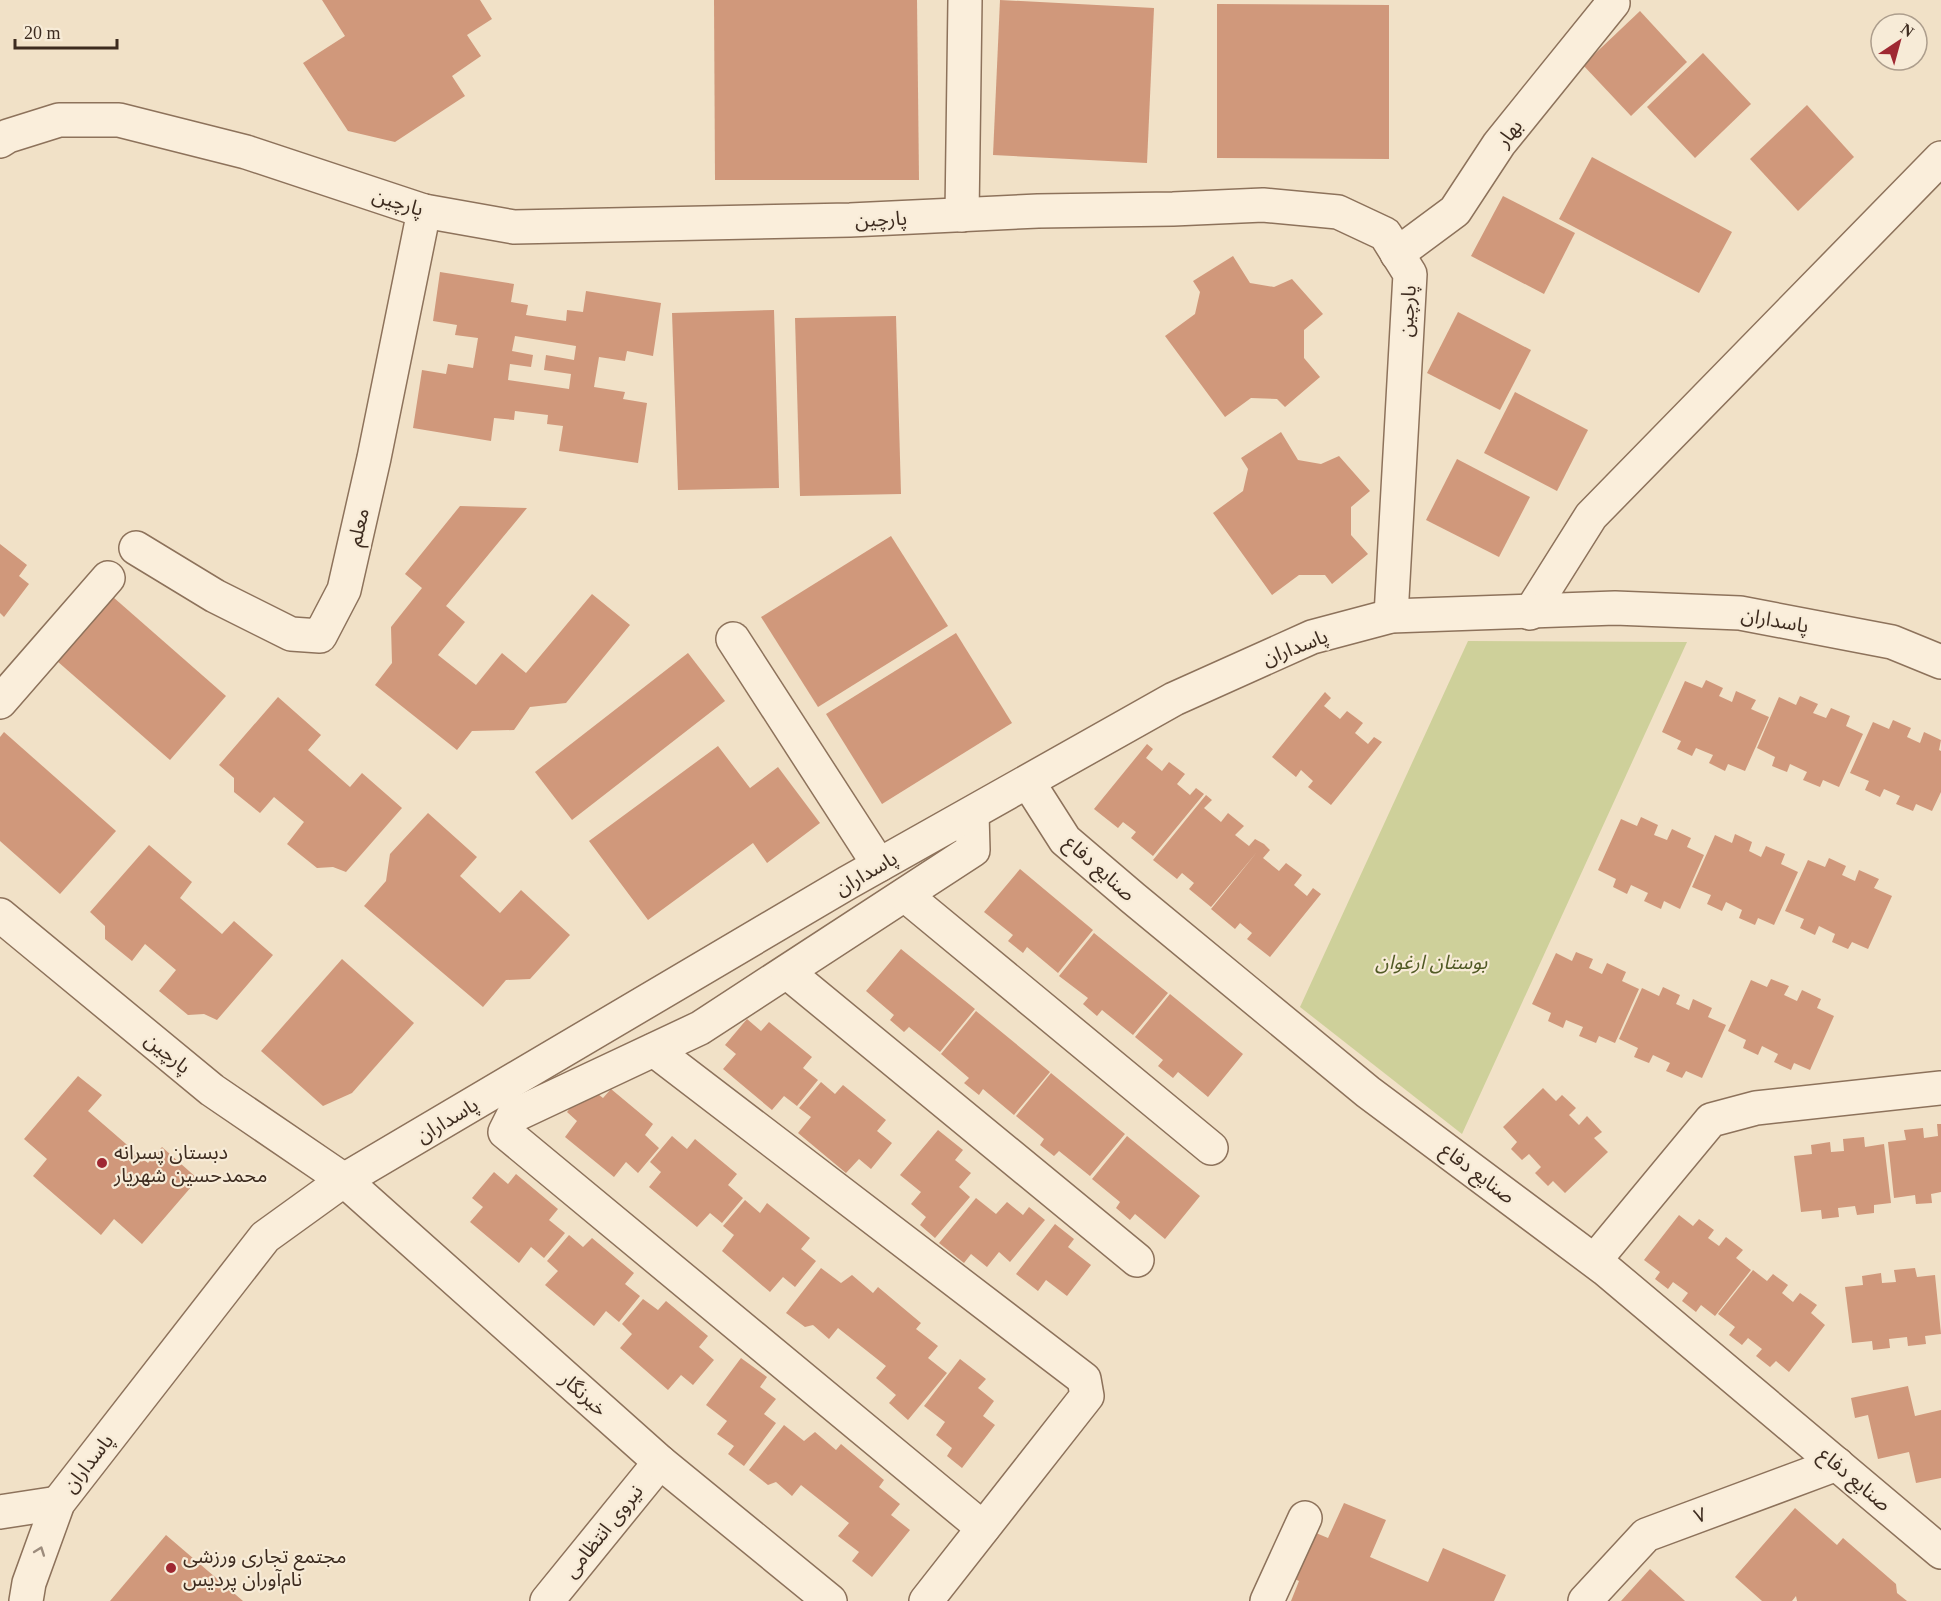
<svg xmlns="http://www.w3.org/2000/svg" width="1941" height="1601" viewBox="0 0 1941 1601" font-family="'Times New Roman','Noto Sans Arabic',serif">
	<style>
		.green { fill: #ced09a }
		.building { fill: #d0987b; fill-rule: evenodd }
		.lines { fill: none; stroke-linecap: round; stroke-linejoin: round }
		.minor-casing { stroke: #8d725b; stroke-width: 36 }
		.tertiary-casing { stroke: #8d725b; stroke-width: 36 }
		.minor { stroke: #faeedb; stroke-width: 33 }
		.tertiary { stroke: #faeedb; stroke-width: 33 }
		.oneway { stroke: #9c8c7d }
		.poi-dot { fill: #9f2832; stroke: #f7ebd7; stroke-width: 2 }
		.labels { text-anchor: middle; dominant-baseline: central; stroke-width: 4.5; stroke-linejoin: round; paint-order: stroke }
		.street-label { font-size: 20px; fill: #3d2b1f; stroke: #f7ebd7 }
		.park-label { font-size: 20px; font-style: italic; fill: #515a25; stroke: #f7ebd7 }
		.poi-label { font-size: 20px; fill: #3d2b1f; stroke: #f7ebd7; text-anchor: start }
	</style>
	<rect width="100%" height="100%" fill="#f1e1c7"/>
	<path class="green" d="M1468,641L1687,642L1462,1134L1300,1007Z"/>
	<g class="building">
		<path d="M322,0H480L492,19L467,35L481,56L452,76L465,96L395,142L348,131L303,63L345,36Z"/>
		<path d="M714,0H917L919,180H715Z"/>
		<path d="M1000,0L1154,8L1147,163L993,155Z"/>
		<path d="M1217,4L1389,5V159L1217,158Z"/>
		<path d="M1640,11L1687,62L1631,116L1583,65Z"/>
		<path d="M1703,53L1751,104L1695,158L1647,107Z"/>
		<path d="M1807,105L1854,157L1798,211L1750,159Z"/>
		<path d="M1592,157L1732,232L1699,293L1559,219Z"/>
		<path d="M1503,196L1575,233L1544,294L1471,256Z"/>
		<path d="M1233,256L1250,283L1274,287L1292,279L1323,314L1304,330V358L1320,377L1285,407L1277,399L1251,398L1225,417L1165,336L1195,314L1200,292L1193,281Z"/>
		<path d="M440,272L514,284L511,302L528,305L526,315L566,321L567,310L583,312L586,291L661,303L653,356L627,351L625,361L599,357L594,387L625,392L623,399L647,403L638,463L559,451L563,426L547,424L548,415L515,411L514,420L494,418L491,441L413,428L422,370L446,374L448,364L473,368L478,338L455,335L457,325L433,321ZM515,336L576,346L574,360L546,355L544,370L571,374L569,389L508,380L510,364L531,367L533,355L512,351Z"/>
		<path d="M774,310L779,488L678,490L672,313Z"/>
		<path d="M1458,312L1531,350L1500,410L1427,373Z"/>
		<path d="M896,316L901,494L800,496L795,318Z"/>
		<path d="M1515,392L1588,430L1557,491L1484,453Z"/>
		<path d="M1281,432L1298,460L1321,464L1339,456L1370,491L1351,507V535L1368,554L1332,584L1325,575H1299L1272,595L1213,513L1243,491L1248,469L1241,458Z"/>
		<path d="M1457,459L1530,497L1499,557L1426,520Z"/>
		<path d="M460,506L527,508L446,606L465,622L438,655L476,685L502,653L526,673L592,594L630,625L566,703L530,707L514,730L472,731L457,750L375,685L392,663L391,627L422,588L405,574Z"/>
		<path d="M891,536L948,626L818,707L761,617Z"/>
		<path d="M0,544L27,565L19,576L29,584L4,617L0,613Z"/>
		<path d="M113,597L226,696L170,760L57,661Z"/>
		<path d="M956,633L1012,723L882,804L826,714Z"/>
		<path d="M688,653L725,701L572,820L535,772Z"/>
		<path d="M1706,680L1723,688L1719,696L1732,702L1736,691L1756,700L1751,709L1769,717L1745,771L1728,764L1725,771L1709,763L1713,755L1696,748L1692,756L1677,749L1681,741L1662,732L1685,681L1702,688Z"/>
		<path d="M1325,692L1331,698L1324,706L1340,719L1347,711L1363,723L1355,733L1368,744L1374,737L1382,742L1331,805L1308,787L1313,781L1301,770L1296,777L1272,757Z"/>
		<path d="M1800,696L1818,704L1813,713L1826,718L1831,708L1850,716L1846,726L1863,734L1839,787L1823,780L1820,787L1803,780L1807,772L1790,764L1787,772L1772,766L1775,757L1757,748L1779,697L1796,705Z"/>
		<path d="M278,697L321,735L308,750L350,787L362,773L402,808L346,872L333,867L317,868L287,844L304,822L274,797L260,813L234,792V778L219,765Z"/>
		<path d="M1893,720L1911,728L1907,737L1920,743L1924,732L1941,740L1939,750L1941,751V792L1932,811L1916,804L1913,811L1896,804L1900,796L1884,789L1880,797L1865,790L1869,781L1850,773L1873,722L1889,729Z"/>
		<path d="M4,732L116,831L60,894L0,841V737Z"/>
		<path d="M1147,744L1153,749L1146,758L1162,771L1169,762L1185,774L1177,784L1190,795L1196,788L1204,794L1153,856L1131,838L1136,832L1123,822L1118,828L1094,809Z"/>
		<path d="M718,746L750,788L778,767L820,823L767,863L753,843L648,920L589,841Z"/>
		<path d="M1206,795L1212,800L1204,808L1221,822L1228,813L1244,826L1235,835L1249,846L1255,839L1264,844L1270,850L1263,858L1279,871L1286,863L1302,875L1294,885L1307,896L1313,888L1321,894L1270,957L1247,939L1252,933L1240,923L1235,929L1211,909L1257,852L1211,907L1189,889L1194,883L1182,873L1177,879L1153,860Z"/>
		<path d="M428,813L477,857L460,876L500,913L521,890L570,935L530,979L506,980L483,1007L364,906L386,881L390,854Z"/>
		<path d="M1641,817L1658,825L1654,835L1667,840L1672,829L1691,838L1687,847L1704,855L1680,909L1664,901L1661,909L1644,901L1648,893L1631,885L1627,894L1613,887L1616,879L1598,870L1621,819L1637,826Z"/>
		<path d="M1735,834L1752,842L1749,851L1761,857L1766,846L1785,854L1781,864L1798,872L1774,925L1758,918L1755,925L1739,918L1742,910L1726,902L1722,911L1707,904L1711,895L1692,887L1715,835L1732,843Z"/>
		<path d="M149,845L192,882L180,898L222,934L234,921L273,955L217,1020L204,1014L188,1015L159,991L176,970L145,944L132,961L105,939V926L90,912Z"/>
		<path d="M1829,858L1846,866L1842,875L1855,881L1859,870L1879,879L1874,888L1892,896L1868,949L1852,942L1848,949L1832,942L1835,934L1819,926L1815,935L1800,928L1804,919L1785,911L1808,860L1825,867Z"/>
		<path d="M1020,869L1093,930L1058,973L1027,947L1023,953L1008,941L1013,935L984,912Z"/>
		<path d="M1094,933L1168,993L1133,1035L1102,1010L1097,1016L1083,1004L1088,998L1059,976Z"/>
		<path d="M901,949L975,1009L940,1052L909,1027L904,1032L890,1020L894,1015L866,991Z"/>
		<path d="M1576,952L1593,959L1589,968L1602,974L1607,963L1626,972L1622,981L1639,989L1615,1043L1599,1036L1596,1043L1579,1036L1583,1027L1566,1020L1563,1028L1548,1021L1551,1013L1532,1004L1556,953L1572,961Z"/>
		<path d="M342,959L414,1023L352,1093L323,1106L261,1051Z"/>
		<path d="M1771,979L1789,986L1784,995L1797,1001L1802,990L1821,999L1817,1008L1834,1016L1810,1070L1794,1063L1791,1070L1774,1062L1778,1054L1762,1046L1758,1055L1743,1048L1746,1040L1728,1031L1751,980L1767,987Z"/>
		<path d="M1663,987L1680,995L1676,1004L1689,1010L1693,999L1712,1008L1708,1017L1726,1025L1702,1078L1686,1071L1682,1078L1666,1071L1670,1063L1653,1055L1649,1063L1634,1057L1638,1048L1619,1039L1642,988L1659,996Z"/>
		<path d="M1170,994L1243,1054L1208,1097L1178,1072L1173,1078L1158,1066L1163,1060L1135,1037Z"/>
		<path d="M976,1011L1050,1072L1014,1115L983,1089L979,1095L964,1083L969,1078L941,1054Z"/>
		<path d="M747,1019L761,1031L769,1022L812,1057L803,1068L818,1080L797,1106L784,1096L772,1110L723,1069L736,1054L725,1045Z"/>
		<path d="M1051,1073L1125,1134L1090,1176L1059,1151L1054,1156L1040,1145L1044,1139L1016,1116Z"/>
		<path d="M78,1076L102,1095L88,1111L148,1163L162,1147L198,1179L142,1244L114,1219L101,1235L33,1176L47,1159L24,1139Z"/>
		<path d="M821,1082L835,1094L843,1085L886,1120L877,1131L892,1143L871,1169L859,1159L846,1173L798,1133L811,1117L799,1108Z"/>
		<path d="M588,1086L603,1098L611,1089L653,1124L645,1135L659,1148L638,1173L626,1162L614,1177L565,1137L577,1121L567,1112Z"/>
		<path d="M1543,1088L1556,1101L1562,1095L1576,1108L1569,1115L1579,1125L1587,1116L1602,1132L1594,1138L1608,1152L1565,1193L1553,1181L1548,1186L1535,1173L1541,1167L1529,1154L1522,1160L1511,1149L1517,1142L1503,1127Z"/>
		<path d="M1937,1124H1941V1192L1931,1194L1932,1203L1916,1204L1915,1195L1894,1198L1888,1142L1906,1140L1904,1130L1923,1128L1924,1138L1938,1136Z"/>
		<path d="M938,1130L963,1150L955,1160L971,1173L959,1187L970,1197L935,1238L920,1225L926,1217L911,1204L921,1192L900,1175Z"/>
		<path d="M672,1136L687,1149L695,1139L737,1174L728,1185L743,1198L722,1223L710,1213L697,1227L649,1187L661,1172L650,1162Z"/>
		<path d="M1127,1136L1200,1196L1165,1239L1135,1214L1130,1220L1116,1208L1120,1202L1092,1179Z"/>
		<path d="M1864,1137L1865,1147L1884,1144L1891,1203L1874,1205V1213L1857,1215L1855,1206L1838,1208L1839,1217L1822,1219L1821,1210L1801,1212L1794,1156L1812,1154L1811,1145L1830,1142L1831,1152L1844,1151L1843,1139Z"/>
		<path d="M494,1172L508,1184L516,1174L558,1209L549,1220L565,1233L544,1258L531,1247L519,1263L470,1222L483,1207L472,1198Z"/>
		<path d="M976,1198L996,1214L1007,1202L1023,1215L1029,1207L1045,1220L1010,1262L999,1252L987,1267L971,1254L964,1263L939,1243Z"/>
		<path d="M745,1200L760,1213L767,1203L810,1238L801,1249L816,1261L795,1287L783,1277L770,1292L722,1251L734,1235L723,1226Z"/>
		<path d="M1679,1215L1693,1226L1699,1219L1714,1230L1708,1238L1719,1246L1726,1237L1743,1250L1736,1258L1751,1270L1715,1316L1701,1305L1696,1312L1682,1301L1688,1293L1673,1282L1668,1289L1655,1279L1660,1272L1644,1260Z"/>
		<path d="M1055,1224L1074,1239L1068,1247L1091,1265L1067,1296L1046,1280L1038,1291L1016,1274Z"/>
		<path d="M569,1235L583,1247L592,1238L634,1273L625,1284L640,1296L619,1322L606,1311L594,1326L545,1285L558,1271L547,1261Z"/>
		<path d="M821,1268L841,1283L852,1275L873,1293L878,1287L921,1323L916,1329L938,1346L928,1358L947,1373L908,1420L889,1403L896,1395L876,1378L886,1366L838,1328L829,1339L813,1325L805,1327L786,1313Z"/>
		<path d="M1915,1268L1917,1277L1935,1275L1941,1334L1925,1336L1926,1344L1908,1346L1907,1337L1889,1339L1890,1348L1873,1350L1872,1341L1852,1343L1845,1287L1863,1285L1862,1276L1881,1273L1882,1283L1896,1282L1894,1270Z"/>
		<path d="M1753,1270L1767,1281L1773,1274L1788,1285L1782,1293L1793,1302L1800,1293L1817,1305L1811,1313L1825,1325L1789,1372L1776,1361L1770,1367L1756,1356L1762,1349L1748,1338L1742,1345L1729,1335L1735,1327L1718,1314Z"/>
		<path d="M643,1299L658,1310L666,1301L708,1336L699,1347L714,1360L693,1385L681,1375L668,1390L620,1348L632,1334L622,1324Z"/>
		<path d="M741,1358L767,1377L760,1387L776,1399L764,1414L776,1423L744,1466L728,1454L734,1446L717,1434L727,1421L706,1405Z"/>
		<path d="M960,1359L986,1379L978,1388L994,1401L983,1416L995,1425L962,1468L947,1456L952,1448L936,1435L945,1422L924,1406Z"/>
		<path d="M1908,1386L1915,1416L1941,1410V1478L1916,1483L1909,1452L1878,1459L1868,1415L1855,1418L1851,1398Z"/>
		<path d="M784,1425L804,1441L815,1432L836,1450L841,1444L884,1480L879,1487L900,1504L891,1515L910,1530L872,1577L852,1561L859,1552L838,1536L849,1523L801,1485L792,1496L776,1482L768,1485L749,1470Z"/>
		<path d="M1344,1503L1386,1520L1370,1557L1428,1582L1443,1548L1506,1575L1494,1601H1291L1299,1581L1284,1574L1304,1528L1328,1538Z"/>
		<path d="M1795,1508L1837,1545L1843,1538L1896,1584L1897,1593L1907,1601H1797L1796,1596L1792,1601H1762L1735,1577Z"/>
		<path d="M166,1535L243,1601H110Z"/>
		<path d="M1650,1569L1685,1601H1621Z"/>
	</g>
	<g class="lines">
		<defs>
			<g id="minor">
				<path d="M0,141L8,136L59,120H119L246,152L424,211L514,227L850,220L1038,211L1173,209L1263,205L1338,212L1385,234L1410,274L1391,616"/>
				<path d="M962,215L965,0"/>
				<path d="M1397,254L1455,211L1499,144L1613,3"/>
				<path d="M136,548L215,596L291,634L320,636L344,590L374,458L424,211"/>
				<path d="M1530,613L1591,516L1941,158"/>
				<path d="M733,639L879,865"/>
				<path d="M0,702L108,578"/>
				<path d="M972,814L973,850L700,1028L513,1116L505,1132L983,1528"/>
				<path d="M905,895L1211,1148"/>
				<path d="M0,915L212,1090L344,1180"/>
				<path d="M787,972L1137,1260"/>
				<path d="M654,1050L1084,1379L1087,1396L926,1601"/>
				<path d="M1595,1260L1711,1120L1756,1108L1941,1088"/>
				<path d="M547,1601L660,1462"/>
				<path d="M1267,1601L1305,1518"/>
				<path d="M1585,1601L1646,1535L1837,1464"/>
			</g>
			<g id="tertiary">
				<path d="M1028,782L1065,840L1133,898L1368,1092L1605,1269L1941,1552"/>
				<path d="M344,1180L660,1462L830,1601"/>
				<path d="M0,1512L58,1503"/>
				<path d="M26,1601L29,1583L58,1503L265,1237L344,1180L847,883L1174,699L1312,637L1391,616L1615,608L1740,613L1892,642L1941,662"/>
			</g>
		</defs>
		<use href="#minor" class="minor-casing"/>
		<use href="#tertiary" class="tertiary-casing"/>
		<use href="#minor" class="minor"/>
		<use href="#tertiary" class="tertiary"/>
	</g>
	<defs><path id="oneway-chevron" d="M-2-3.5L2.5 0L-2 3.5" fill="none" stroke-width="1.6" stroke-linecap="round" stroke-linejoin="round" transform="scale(1.5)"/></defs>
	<use class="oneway" href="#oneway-chevron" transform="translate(40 1551) rotate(-70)"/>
	<g class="poi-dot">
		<circle cx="102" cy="1163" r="6"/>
		<circle cx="171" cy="1568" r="6"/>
	</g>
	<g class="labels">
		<g class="street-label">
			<text transform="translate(1509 133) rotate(-52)">بهار</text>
			<text transform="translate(398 202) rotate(17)">پارچین</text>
			<text transform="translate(881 219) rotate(-3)">پارچین</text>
			<text transform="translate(1407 311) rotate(-86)">پارچین</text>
			<text transform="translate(358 527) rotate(-77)">معلم</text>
			<text transform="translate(1775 620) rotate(10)">پاسداران</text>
			<text transform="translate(1295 647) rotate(-21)">پاسداران</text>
			<text transform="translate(1100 868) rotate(42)">صنایع دفاع</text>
			<text transform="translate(866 873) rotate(-30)">پاسداران</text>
			<text transform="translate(168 1053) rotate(39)">پارچین</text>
			<text transform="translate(447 1120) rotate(-31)">پاسداران</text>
			<text transform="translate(1478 1173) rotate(37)">صنایع دفاع</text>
			<text transform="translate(584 1394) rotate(42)">خبرنگار</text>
			<text transform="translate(88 1463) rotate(-52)">پاسداران</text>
			<text transform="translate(1855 1479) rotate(40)">صنایع دفاع</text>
			<text transform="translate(1700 1515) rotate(-20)">۷</text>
			<text transform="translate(603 1531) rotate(-51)">نیروی انتظامی</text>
		</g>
		<g class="park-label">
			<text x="1431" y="962">بوستان ارغوان</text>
		</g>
		<g class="poi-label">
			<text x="114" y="1152">دبستان پسرانه<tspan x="114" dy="23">محمدحسین شهریار</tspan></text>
			<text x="183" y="1556">مجتمع تجاری ورزشی<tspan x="183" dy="23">نام‌آوران پردیس</tspan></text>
		</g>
	</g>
	<g transform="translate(1899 42) rotate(36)"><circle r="28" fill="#f7ebd7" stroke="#ad9e8d" stroke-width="1.5"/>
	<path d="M0-4.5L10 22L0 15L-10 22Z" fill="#9f2832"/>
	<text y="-9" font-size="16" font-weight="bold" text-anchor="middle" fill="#3d2b1f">N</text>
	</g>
	<path d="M15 39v9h102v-9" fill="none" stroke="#3d2b1f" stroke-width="3"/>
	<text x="24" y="39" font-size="18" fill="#3d2b1f" stroke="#f7ebd7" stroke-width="4.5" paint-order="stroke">20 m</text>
</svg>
